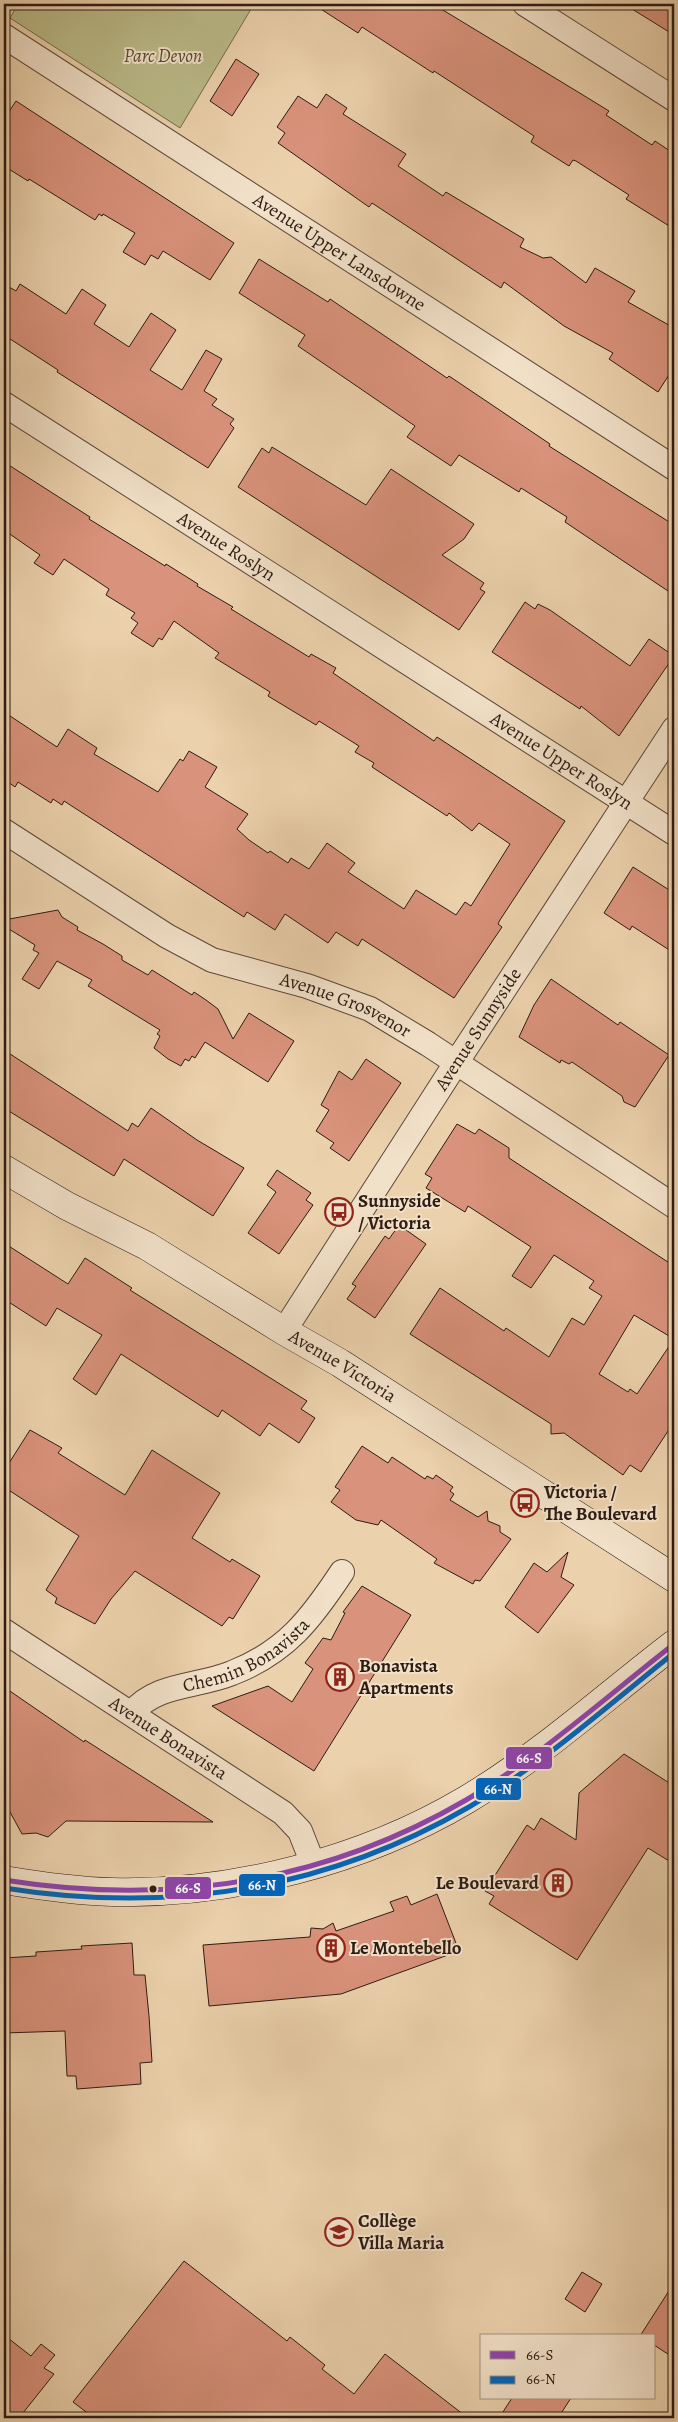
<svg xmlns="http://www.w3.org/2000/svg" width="678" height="2422" viewBox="0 0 678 2422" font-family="Alegreya,serif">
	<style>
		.green { fill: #baba88; stroke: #746a4e }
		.building { fill: #d9927b; stroke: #2e1b14; fill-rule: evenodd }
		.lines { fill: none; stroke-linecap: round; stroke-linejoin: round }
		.street-casing { stroke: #5d483a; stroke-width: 26 }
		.secondary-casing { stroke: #2e1b14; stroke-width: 29 }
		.street { stroke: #f2e1c9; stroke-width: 24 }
		.secondary { stroke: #f2e1c9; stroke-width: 28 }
		.bus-1-casing { stroke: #f2e1c9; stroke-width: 9 }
		.bus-2-casing { stroke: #f2e1c9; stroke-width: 9 }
		.bus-1 { stroke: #8e44ad; stroke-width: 5 }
		.bus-2 { stroke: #0065bd; stroke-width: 5 }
		.bus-dot { fill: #2e1b14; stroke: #f2e1c9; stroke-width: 2 }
		.labels { text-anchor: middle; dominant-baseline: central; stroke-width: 4; stroke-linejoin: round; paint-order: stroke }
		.park-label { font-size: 19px; font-style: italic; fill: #584b37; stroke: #f2e1c9 }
		.street-label { font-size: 19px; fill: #2e1b14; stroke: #f2e1c9 }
		.poi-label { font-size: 19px; font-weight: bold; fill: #2e1b14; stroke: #f2e1c9; text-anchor: start }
		.line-badge { stroke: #f2e1c9; stroke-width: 2 }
		.badge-label { font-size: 14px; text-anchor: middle; font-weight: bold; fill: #fff }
	</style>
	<rect width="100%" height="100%" fill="#ebd1ac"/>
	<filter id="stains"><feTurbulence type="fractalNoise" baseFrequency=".004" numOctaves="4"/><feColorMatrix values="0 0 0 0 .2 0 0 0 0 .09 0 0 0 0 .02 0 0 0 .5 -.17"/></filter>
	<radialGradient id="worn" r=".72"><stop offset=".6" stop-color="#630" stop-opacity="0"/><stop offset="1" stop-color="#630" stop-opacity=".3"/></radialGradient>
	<path class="green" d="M18,4H254L180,128L10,18Z"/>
	<g class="building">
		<path d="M313,4H433L583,95L609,111L606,115L652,145L655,141L670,151L668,155L674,159V229L626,199L629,195L576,161L573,160L569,166L531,142L534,136L434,71L433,73L362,27L358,33Z"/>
		<path d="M624,4H674V35Z"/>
		<path d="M236,59L259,74L232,116L210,101Z"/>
		<path d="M326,94L347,108L343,114L406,154L398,166L443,196L446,192L524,239L520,247L543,258L551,257L586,283L595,268L635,291L628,302L674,328V367L658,392L609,359L613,353L564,326L504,282L501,288L372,203L369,207L278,143L285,133L277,127L298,96L317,108Z"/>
		<path d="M16,101L234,243L210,280L163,251L158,259L151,255L145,265L123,252L135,233L103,214L102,216L99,214L95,220L29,179L28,181L4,166V119Z"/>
		<path d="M259,259L328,302L330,299L447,378L449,376L550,444L549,446L674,525V595L565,522L567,517L521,488L519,492L459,455L451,466L407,437L415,426L298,346L305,335L239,293Z"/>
		<path d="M4,284L16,291L20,284L66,314L82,289L106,305L94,324L129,347L151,313L176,330L150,370L182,390L206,350L222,359L204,391L217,399L212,405L234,419L230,424L234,428L208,468L57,372L58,370L4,335Z"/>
		<path d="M272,447L366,505L391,469L474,524L464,539L442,555L484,583L480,589L485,592L459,630L238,487L262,448L269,453Z"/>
		<path d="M4,462L90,517L89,519L165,566L166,564L198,584L197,586L233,607L231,609L309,657L311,654L336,668L333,673L434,741L437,737L565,821L500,920L498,924L502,927L454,998L362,939L358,946L336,932L328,943L285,914L275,930L247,912L244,917L64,801L62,805L53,799L51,803L18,782L15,787L4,779V712L57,747L68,729L97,748L94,754L158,792L180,759L183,761L189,751L217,767L205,787L248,814L237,829L249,840L268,853L270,851L288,863L291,858L309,869L327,843L355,863L348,872L404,909L416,890L456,915L465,902L471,906L510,844L479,823L472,831L449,813L447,816L372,767L374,763L355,752L359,746L319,721L316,725L268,696L270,692L215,658L219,653L174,621L162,640L159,638L153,647L131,633L138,623L131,618L135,613L106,595L109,589L64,559L53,575L34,563L40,555L4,530Z"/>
		<path d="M525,602L535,609L538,604L550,610L630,666L649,639L674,656L619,736L581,706L580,709L492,652Z"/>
		<path d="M633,867L674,893V953L632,926L630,930L604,913Z"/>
		<path d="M58,910L62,917L78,927L77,930L103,944L122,956V960L148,975L152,970L192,995L194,992L206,1000L218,1009L233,1039L249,1013L294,1041L268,1082L205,1042L195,1058L192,1056L189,1061L185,1059L181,1066L168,1059L154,1048L160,1036L157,1034L160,1030L88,986L92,980L57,961L39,989L22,979L39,953L33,950L35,945L4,926V920Z"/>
		<path d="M551,979L618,1025L620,1022L669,1055L635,1107L624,1102L622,1096L572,1062L569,1064L561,1060L560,1063L519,1037L534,1005Z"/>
		<path d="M4,1050L128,1131L132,1123L138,1127L151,1108L197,1140L244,1168L213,1216L124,1159L114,1176L4,1108Z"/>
		<path d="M366,1059L401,1083L349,1161L330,1148L334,1143L316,1131L329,1110L321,1105L339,1071L352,1080Z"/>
		<path d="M457,1124L475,1134L479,1129L509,1148V1158L674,1266V1422L641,1472L630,1465L623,1475L564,1433L551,1434V1424L410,1334L440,1288L504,1331L506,1328L549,1357L572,1318L584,1325L602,1296L589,1288L594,1281L554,1255L531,1288L512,1276L531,1247L468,1206L465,1212L426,1188L432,1178L425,1174ZM634,1315L674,1339L637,1394L630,1389L628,1392L599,1374Z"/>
		<path d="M277,1170L311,1193L306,1200L313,1205L279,1254L248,1233L276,1192L267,1185Z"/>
		<path d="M399,1225L426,1244L375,1318L347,1299L356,1286L352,1284L385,1236L389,1239Z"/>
		<path d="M4,1243L68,1284L85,1258L132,1288L130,1290L307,1401L301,1409L315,1418L299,1443L269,1423L260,1436L222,1410L218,1417L121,1354L96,1395L73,1379L102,1335L57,1308L46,1326L4,1299Z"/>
		<path d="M30,1430L62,1448L58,1453L125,1495L152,1450L220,1493L192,1538L230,1562L232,1559L260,1576L233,1619L229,1617L222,1626L135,1571L111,1599L95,1624L55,1603L57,1598L46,1590L79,1536L4,1487V1471Z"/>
		<path d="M362,1446L388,1463L392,1457L425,1479L427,1476L433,1479L436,1475L453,1487L450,1491L454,1494L450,1500L478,1517L487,1511L488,1521L500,1526V1532L511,1539L480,1581L475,1580L473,1584L434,1563L437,1559L381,1520L378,1525L356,1520L331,1502L340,1490L335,1487Z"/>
		<path d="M568,1552L561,1577L574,1585L538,1633L505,1607L534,1563L547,1572Z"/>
		<path d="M362,1586L411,1615L314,1771L212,1706L268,1686L292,1702L313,1669L305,1663L323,1638L331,1640L345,1613L343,1612Z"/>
		<path d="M4,1687L84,1742L85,1740L213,1822L66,1821L48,1837L36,1833L22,1834L10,1812L4,1811Z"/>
		<path d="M624,1754L674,1786V1864L648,1848L577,1960L489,1904L494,1896L485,1891L527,1825L534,1830L541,1818L576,1840L579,1793Z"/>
		<path d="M437,1894L459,1951L341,1994L209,2006L203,1945L310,1937L311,1928L323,1929L333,1923L336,1931L394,1911L390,1902L407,1896L411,1905Z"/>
		<path d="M132,1943L134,1975H145L149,2016L152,2062L140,2063L141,2084L77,2089L76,2076H67L65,2031L4,2033V1958L36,1956V1952L82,1949L81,1946Z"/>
		<path d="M184,2261L287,2341L290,2337L325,2365L322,2369L354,2394L385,2354L468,2418H94L73,2402Z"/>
		<path d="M582,2272L602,2284L585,2312L565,2299Z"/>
		<path d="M674,2283V2358L654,2345V2336H640Z"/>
		<path d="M4,2335L31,2356L41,2344L55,2355L44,2368L54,2374L19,2418H4Z"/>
		<path d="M512,2398H571L558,2418H499Z"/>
	</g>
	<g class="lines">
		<defs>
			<g id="street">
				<path d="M525,4L674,99"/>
				<path id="s1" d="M4,36L674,468"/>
				<path id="s2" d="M4,404L674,833"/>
				<path id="s3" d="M4,831L167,936L212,960L307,986L370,1009L428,1044L674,1206"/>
				<path id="s4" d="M284,1331L456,1063L674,729"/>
				<path id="s5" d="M4,1631L283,1813L300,1831L313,1864"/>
				<path id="s6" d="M132,1713C156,1683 199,1687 232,1673C286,1652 311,1619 342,1572"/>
			</g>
			<g id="secondary">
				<path id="s7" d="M4,1169L67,1206L147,1246L284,1331L340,1363L674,1578"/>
				<path d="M4,1880C40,1886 76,1891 112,1892C232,1895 363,1861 466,1800C540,1756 606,1696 674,1644"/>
			</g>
		</defs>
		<use href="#street" class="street-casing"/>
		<use href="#secondary" class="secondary-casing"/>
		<use href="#street" class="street"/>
		<use href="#secondary" class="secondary"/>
		<defs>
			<path id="bus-1" d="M4,1880C167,1906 322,1884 466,1800C541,1756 606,1697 674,1644"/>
			<path id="bus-2" d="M4,1888C168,1914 324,1891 469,1807C543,1764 607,1706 674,1653"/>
		</defs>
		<use href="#bus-1" class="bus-1-casing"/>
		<use href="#bus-2" class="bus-2-casing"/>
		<use href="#bus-1" class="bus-1"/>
		<use href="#bus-2" class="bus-2"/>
	</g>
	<defs>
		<symbol id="bus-ring" viewBox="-11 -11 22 22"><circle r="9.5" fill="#f2e1c9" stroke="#8f2418" stroke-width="1.5"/><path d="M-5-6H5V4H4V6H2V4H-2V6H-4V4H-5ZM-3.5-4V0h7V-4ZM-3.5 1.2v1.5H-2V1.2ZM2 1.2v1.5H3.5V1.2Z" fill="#8f2418"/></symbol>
		<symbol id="building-ring" viewBox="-11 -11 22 22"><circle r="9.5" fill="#f2e1c9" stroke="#8f2418" stroke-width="1.5"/><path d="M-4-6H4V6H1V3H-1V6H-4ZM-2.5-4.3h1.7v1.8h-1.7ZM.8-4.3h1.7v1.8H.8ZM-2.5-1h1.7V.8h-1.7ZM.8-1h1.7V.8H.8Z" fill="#8f2418"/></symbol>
		<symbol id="school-ring" viewBox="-11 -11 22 22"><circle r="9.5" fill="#f2e1c9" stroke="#8f2418" stroke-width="1.5"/><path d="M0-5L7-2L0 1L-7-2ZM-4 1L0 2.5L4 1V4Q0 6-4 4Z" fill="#8f2418"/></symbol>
	</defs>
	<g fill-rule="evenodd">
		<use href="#bus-ring" x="323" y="1196" width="32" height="32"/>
		<use href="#bus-ring" x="509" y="1487" width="32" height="32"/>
		<use href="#building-ring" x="324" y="1661" width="32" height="32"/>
		<use href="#building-ring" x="542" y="1867" width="32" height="32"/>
		<use href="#building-ring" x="315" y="1932" width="32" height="32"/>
		<use href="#school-ring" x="323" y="2216" width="32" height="32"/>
	</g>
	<circle class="bus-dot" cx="153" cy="1889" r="4.5"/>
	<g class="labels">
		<g class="park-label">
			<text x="163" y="56">Parc Devon</text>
		</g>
		<g class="street-label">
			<text stroke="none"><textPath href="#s1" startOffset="399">Avenue Upper Lansdowne</textPath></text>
			<text stroke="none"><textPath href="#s2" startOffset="264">Avenue Roslyn</textPath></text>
			<text stroke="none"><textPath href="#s2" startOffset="662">Avenue Upper Roslyn</textPath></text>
			<text stroke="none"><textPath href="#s3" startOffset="386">Avenue Grosvenor</textPath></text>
			<text stroke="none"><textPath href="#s4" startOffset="359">Avenue Sunnyside</textPath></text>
			<text stroke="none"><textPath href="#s7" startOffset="392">Avenue Victoria</textPath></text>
			<text stroke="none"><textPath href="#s6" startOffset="130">Chemin Bonavista</textPath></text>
			<text stroke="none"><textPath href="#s5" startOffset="196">Avenue Bonavista</textPath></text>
		</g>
		<g class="poi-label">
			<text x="358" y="1201">Sunnyside<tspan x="358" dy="22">/ Victoria</tspan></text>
			<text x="544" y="1492">Victoria /<tspan x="544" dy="22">The Boulevard</tspan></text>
			<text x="359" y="1666">Bonavista<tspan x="359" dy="22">Apartments</tspan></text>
			<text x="539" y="1883" text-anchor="end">Le Boulevard</text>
			<text x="350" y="1948">Le Montebello</text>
			<text x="358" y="2221">Collège<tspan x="358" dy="22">Villa Maria</tspan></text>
		</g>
	</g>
	<g class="line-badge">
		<rect x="505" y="1746" width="48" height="24" rx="5" fill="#8e44ad"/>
		<rect x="475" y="1777" width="47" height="24" rx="5" fill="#0065bd"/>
		<rect x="238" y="1873" width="48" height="24" rx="5" fill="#0065bd"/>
		<rect x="164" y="1876" width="48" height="24" rx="5" fill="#8e44ad"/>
	</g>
	<g class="badge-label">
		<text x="529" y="1763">66-S</text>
		<text x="498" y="1794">66-N</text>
		<text x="262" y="1890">66-N</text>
		<text x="188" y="1893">66-S</text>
	</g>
	<rect width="678" height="2422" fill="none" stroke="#ebd1ac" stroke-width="20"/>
	<rect x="5" y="5" width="668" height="2412" fill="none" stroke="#2e1b14" stroke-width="2.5"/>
	<rect x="10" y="10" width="658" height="2402" fill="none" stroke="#2e1b14"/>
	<rect x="480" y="2334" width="175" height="65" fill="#f2e1c9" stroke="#a49281"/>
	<rect x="490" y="2351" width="25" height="8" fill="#8e44ad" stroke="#a49281"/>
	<text x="526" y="2360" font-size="15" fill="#2e1b14">66-S</text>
	<rect x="490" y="2376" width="25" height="8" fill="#0065bd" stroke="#a49281"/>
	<text x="526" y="2384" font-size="15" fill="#2e1b14">66-N</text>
	<rect width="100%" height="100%" filter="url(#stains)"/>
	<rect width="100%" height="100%" fill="url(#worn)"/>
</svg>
